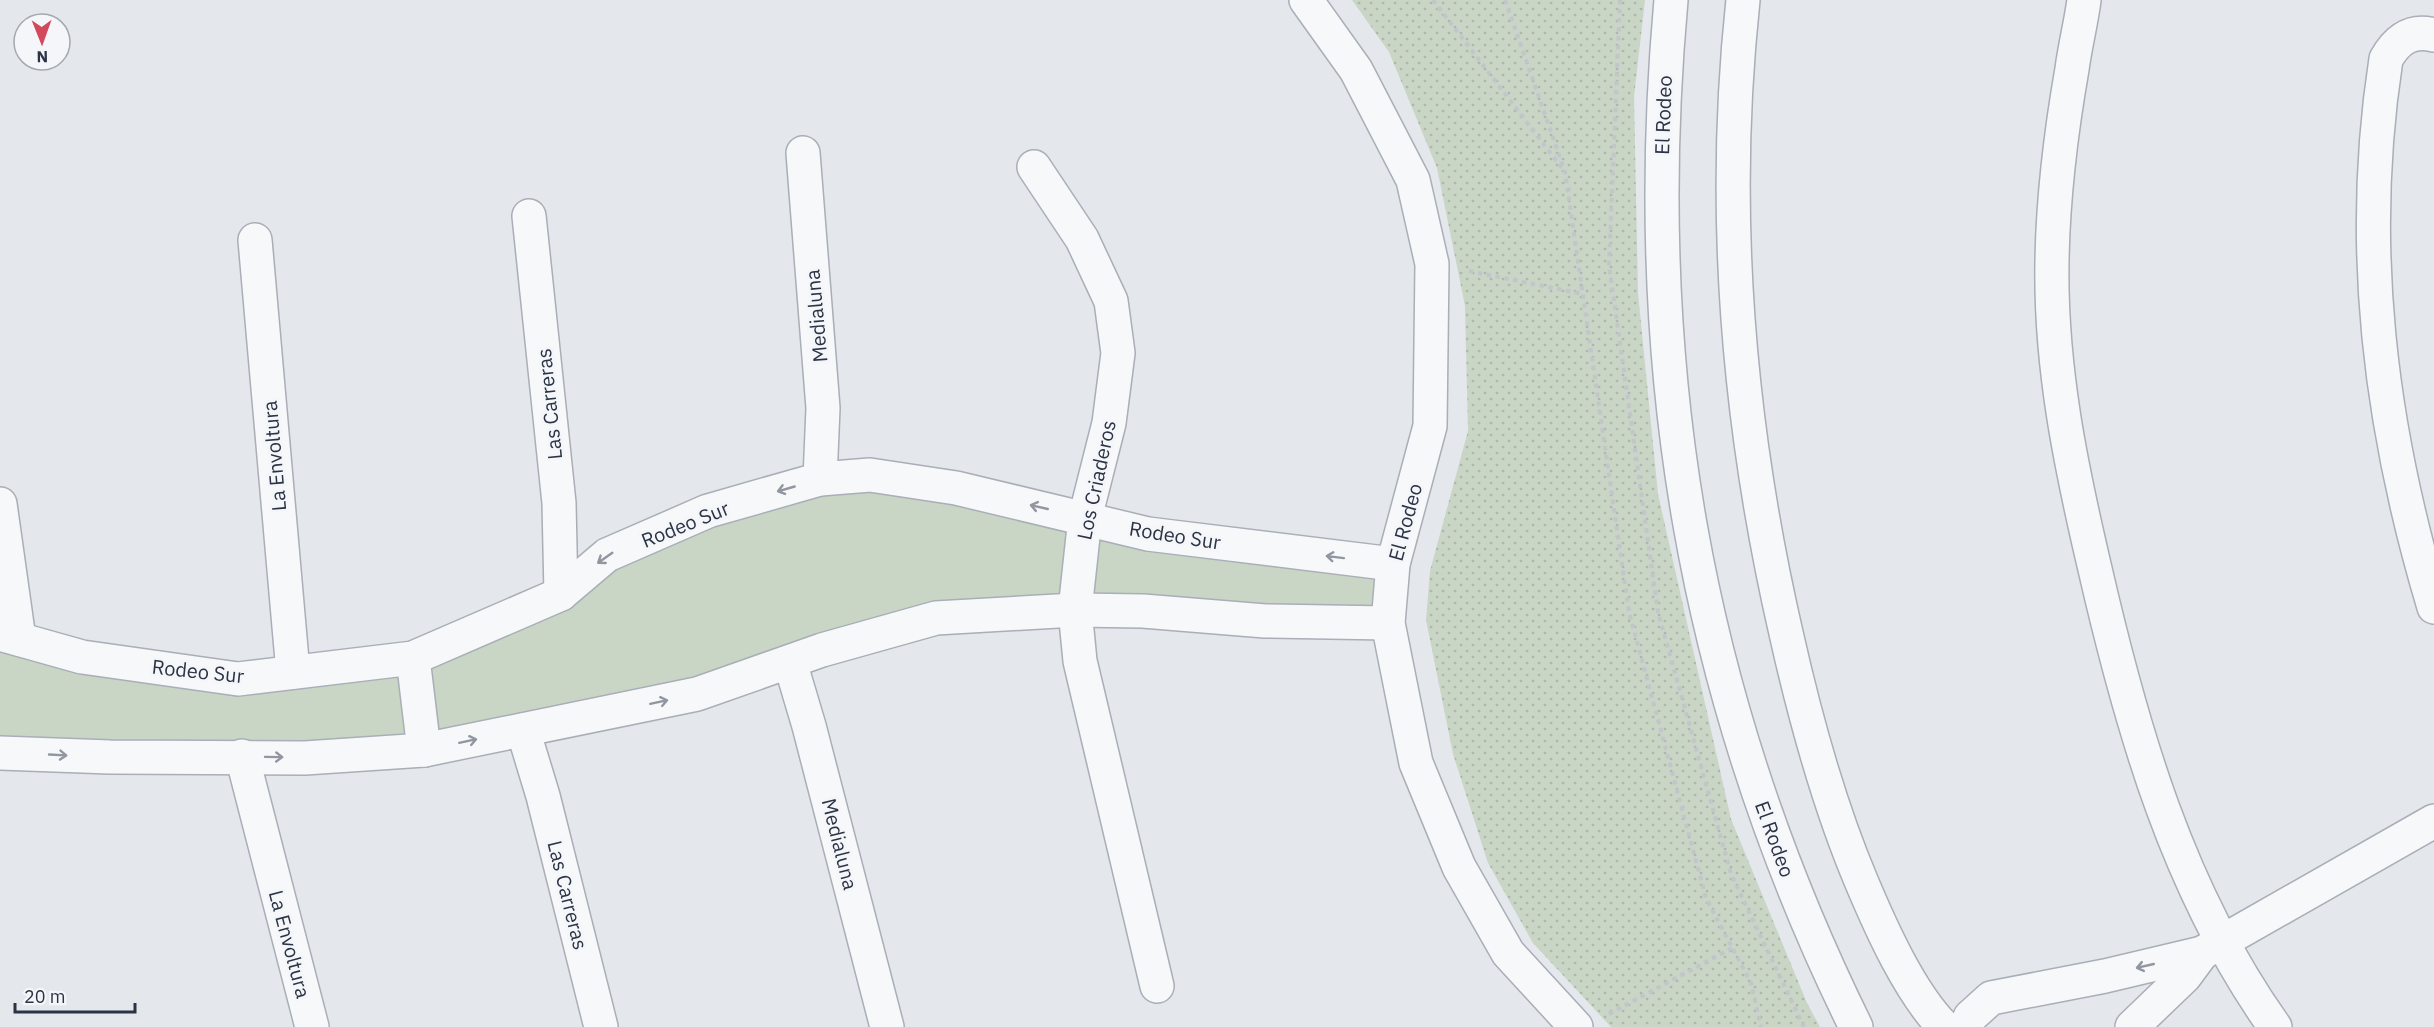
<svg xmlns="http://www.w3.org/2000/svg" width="2434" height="1027" viewBox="0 0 2434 1027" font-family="'IBM Plex Sans',sans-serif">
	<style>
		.green { fill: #c9d6c5 }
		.park { fill: url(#park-dots) }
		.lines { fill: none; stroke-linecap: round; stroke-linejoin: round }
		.minor-casing { stroke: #a9aeb7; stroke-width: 36 }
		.path { stroke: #c2c5cb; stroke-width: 4; stroke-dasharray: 4.5 4.5; stroke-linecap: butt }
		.minor { stroke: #f7f8fa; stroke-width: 33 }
		.oneway { stroke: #9196a0 }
		.labels { text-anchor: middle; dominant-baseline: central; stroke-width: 6; stroke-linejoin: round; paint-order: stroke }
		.street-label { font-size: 20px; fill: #2b3445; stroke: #f4f6f9 }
	</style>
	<defs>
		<pattern id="park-dots" width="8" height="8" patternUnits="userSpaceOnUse" patternTransform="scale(1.5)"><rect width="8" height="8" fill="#c9d6c5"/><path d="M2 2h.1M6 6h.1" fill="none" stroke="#adb8ab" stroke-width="1.8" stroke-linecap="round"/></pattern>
	</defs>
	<rect width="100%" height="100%" fill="#e4e7ec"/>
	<path class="green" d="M869,487L1379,573L1378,614L1050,598L693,683L422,738L304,746L0,741V646L79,669H416L613,566L712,523L822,491Z"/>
	<path class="park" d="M1352,0H1645L1634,97L1638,293L1658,494L1731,819L1807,1003L1820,1027H1611L1533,943L1488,863L1453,754L1426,620L1430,571L1468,431L1465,306L1437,168L1389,52Z"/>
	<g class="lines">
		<defs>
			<g id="minor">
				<path d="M1306,0L1356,70L1413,180L1432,264L1430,426L1393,564L1388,623L1416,763L1459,867L1508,953L1576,1027"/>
				<path d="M1671,0C1638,363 1694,699 1856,1027"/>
				<path d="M1743,0C1720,213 1738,424 1786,633C1805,718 1828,803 1862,883C1881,928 1910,993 1944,1027"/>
				<path d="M2084,0C2081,23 2075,46 2072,69C2061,132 2053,197 2052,261C2050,367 2071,467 2095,569C2132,730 2178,891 2275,1027"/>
				<path d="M2434,35C2411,29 2397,40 2386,59C2357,246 2380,427 2434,607"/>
				<path d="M803,153L823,408L820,479"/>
				<path d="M1034,167L1082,239L1111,301L1118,353L1109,423L1085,518L1075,610L1080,661L1157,986"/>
				<path d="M529,216L559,503L561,594"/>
				<path d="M255,240L293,672"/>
				<path d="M0,504L19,639"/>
				<path d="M0,634L82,657L238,679L413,658L561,594L607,555L708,511L820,479L870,475L956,488L1148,534L1393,564"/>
				<path d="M413,658L424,750"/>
				<path d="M790,662L809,726L887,1027"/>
				<path d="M523,730L543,796L601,1027"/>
				<path d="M0,753L110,757L305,758L424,750L697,694L822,650L936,618L1075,610L1143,611L1265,621L1388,623"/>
				<path d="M242,756L312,1027"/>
				<path d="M1967,1027L1970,1017L1991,998L2105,976L2202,953L2434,821"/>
				<path d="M2132,1027L2185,976L2202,953"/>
			</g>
		</defs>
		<use href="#minor" class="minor-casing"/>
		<g class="path">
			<path d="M1433,0L1562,168"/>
			<path d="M1505,0L1565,172L1629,612L1706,898L1751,983L1761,1027"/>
			<path d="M1620,0L1609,265L1658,612L1731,874L1804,1027"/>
			<path d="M1469,271L1583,294"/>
			<path d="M1609,1014L1732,948"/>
		</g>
		<use href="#minor" class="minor"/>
	</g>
	<defs><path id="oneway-shaft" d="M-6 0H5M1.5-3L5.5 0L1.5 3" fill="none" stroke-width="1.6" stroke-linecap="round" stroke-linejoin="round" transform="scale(1.5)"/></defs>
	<g class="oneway">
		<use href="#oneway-shaft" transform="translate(786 489) rotate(164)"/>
		<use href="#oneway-shaft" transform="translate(1039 507) rotate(-167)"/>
		<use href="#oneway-shaft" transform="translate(1335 557) rotate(-173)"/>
		<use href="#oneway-shaft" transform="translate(605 558) rotate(145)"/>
		<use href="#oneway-shaft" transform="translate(659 702) rotate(-12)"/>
		<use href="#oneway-shaft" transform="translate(468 741) rotate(-12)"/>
		<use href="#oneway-shaft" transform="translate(58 755) rotate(3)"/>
		<use href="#oneway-shaft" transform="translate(274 757) rotate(1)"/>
		<use href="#oneway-shaft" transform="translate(2145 966) rotate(167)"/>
	</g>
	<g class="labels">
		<g class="street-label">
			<text transform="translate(1663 115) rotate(-88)">El Rodeo</text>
			<text transform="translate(816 316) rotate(-95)">Medialuna</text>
			<text transform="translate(549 404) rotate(-96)">Las Carreras</text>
			<text transform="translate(274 456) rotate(-95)">La Envoltura</text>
			<text transform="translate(1096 480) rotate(-78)">Los Criaderos</text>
			<text transform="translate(1405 522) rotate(-75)">El Rodeo</text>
			<text transform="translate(685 524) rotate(-22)">Rodeo Sur</text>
			<text transform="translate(1175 535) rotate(9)">Rodeo Sur</text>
			<text transform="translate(198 671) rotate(6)">Rodeo Sur</text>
			<text transform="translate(1775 839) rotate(70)">El Rodeo</text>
			<text transform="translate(840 844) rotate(76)">Medialuna</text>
			<text transform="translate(568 895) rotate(76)">Las Carreras</text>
			<text transform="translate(290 944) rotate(75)">La Envoltura</text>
		</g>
	</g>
	<g transform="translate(42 42) rotate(179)"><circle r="28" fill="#f4f6f9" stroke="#a4a8b1" stroke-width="1.5"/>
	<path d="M0-4.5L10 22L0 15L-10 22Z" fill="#d1495b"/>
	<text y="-9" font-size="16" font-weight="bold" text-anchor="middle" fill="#2b3445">N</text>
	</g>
	<path d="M15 1003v9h120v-9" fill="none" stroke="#2b3445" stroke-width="3"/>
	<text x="24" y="1003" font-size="18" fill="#2b3445" stroke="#f4f6f9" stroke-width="4.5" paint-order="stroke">20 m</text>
</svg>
